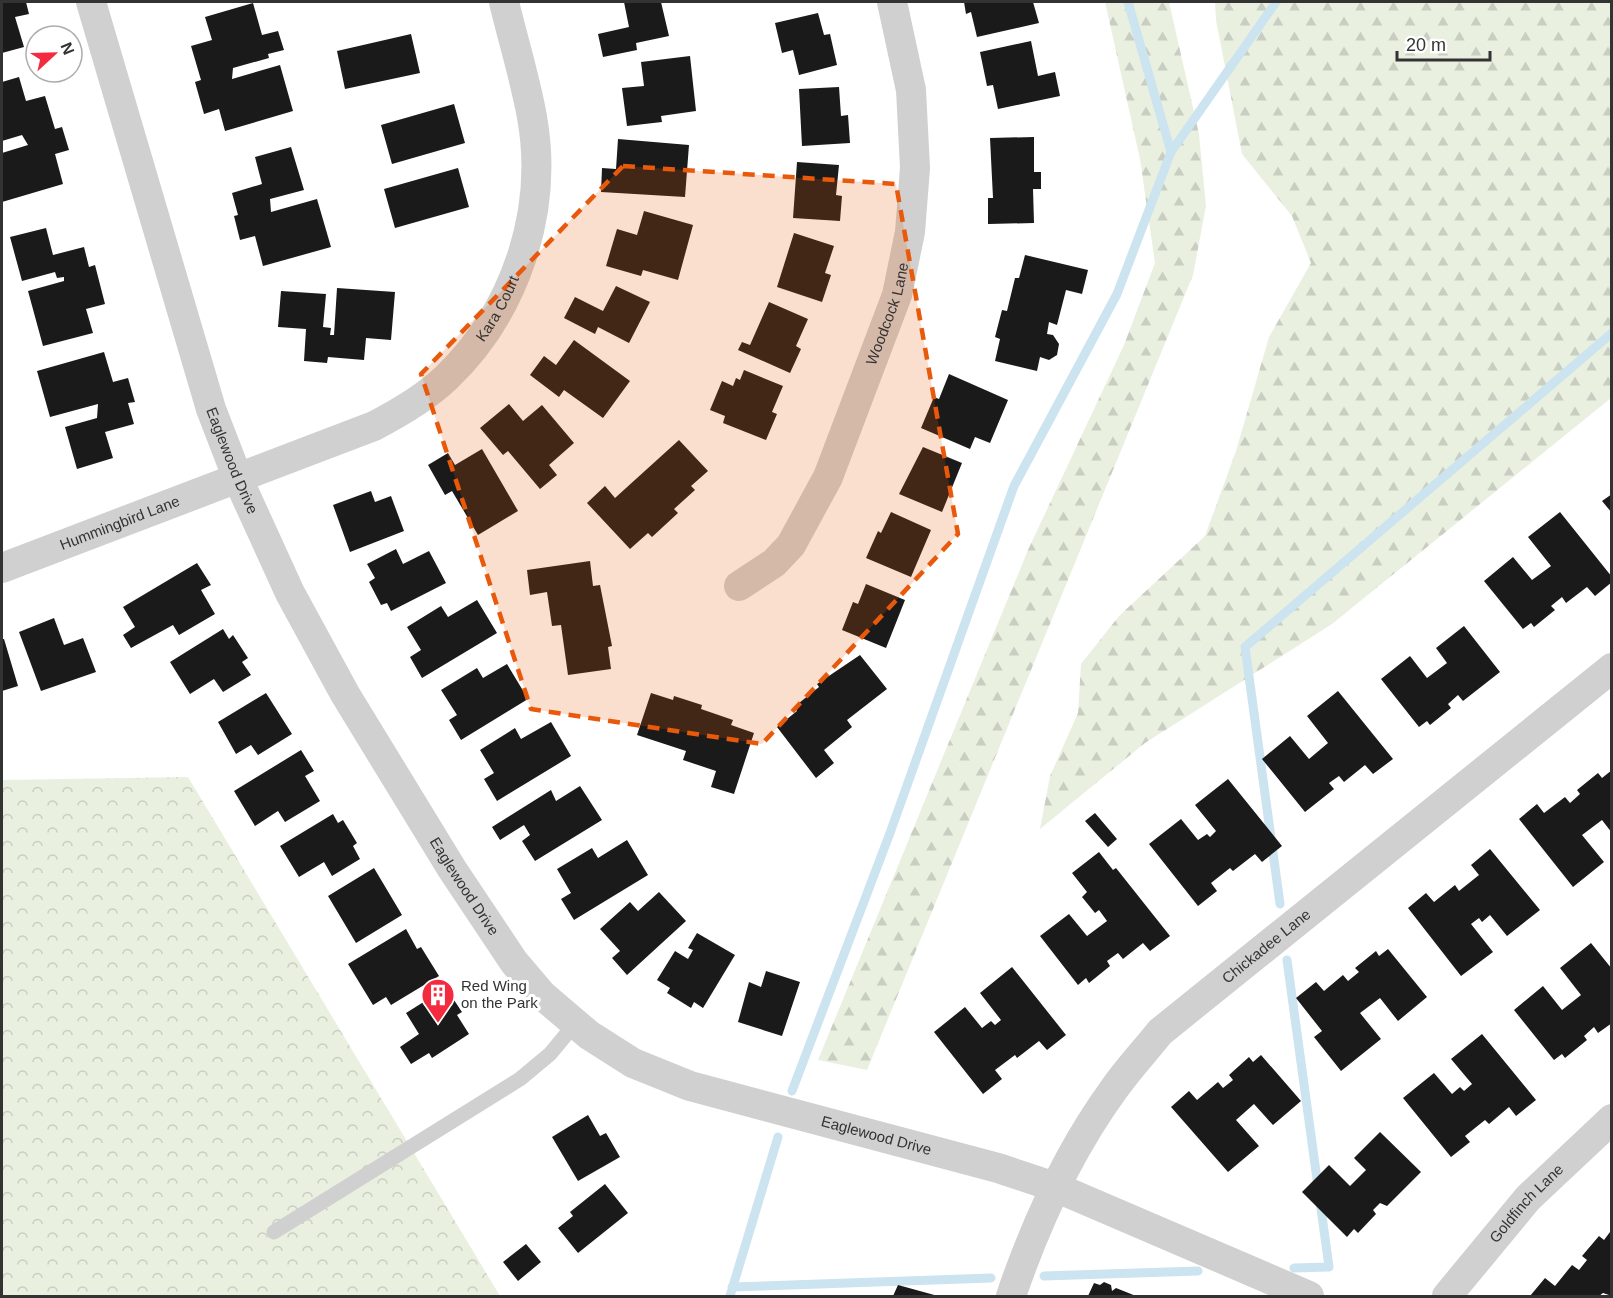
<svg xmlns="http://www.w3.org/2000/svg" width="1613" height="1298" font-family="Arial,sans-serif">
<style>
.forest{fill:url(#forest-firs)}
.park{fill:url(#park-crowns)}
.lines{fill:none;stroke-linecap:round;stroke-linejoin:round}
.stream{stroke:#cce3f0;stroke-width:9}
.building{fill:#1a1a1a}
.lane{stroke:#d0d0d0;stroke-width:15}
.street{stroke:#d0d0d0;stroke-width:30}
.marked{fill:#e8590c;fill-opacity:0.2;stroke:#e8590c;stroke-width:4.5;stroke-dasharray:12 8;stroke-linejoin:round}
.labels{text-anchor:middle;stroke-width:6;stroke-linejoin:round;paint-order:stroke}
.street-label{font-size:15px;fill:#333;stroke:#fff}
.poi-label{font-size:15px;fill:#333;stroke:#fff;text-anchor:start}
</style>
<defs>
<pattern id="forest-firs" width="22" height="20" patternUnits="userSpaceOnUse" patternTransform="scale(1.5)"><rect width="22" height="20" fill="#e9f0e0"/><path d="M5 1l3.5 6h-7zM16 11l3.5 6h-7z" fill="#c8cec1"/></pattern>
<pattern id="park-crowns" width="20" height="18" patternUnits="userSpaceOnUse" patternTransform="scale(1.5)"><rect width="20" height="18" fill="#e9f0e0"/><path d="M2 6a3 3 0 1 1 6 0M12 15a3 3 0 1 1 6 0" fill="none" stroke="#c8cec1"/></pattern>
</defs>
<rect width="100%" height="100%" fill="#fff"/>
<path class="forest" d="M1105,2H1169L1199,134L1206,206L1193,275L867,1070L818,1060L1028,550L1124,345L1155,263L1140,159Z
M1215,2H1611V398L1332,624L1145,743L1040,829L1050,776L1078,713L1081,664L1119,616L1205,536L1236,451L1269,337L1311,263L1292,216L1242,154L1216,20Z"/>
<path class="park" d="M188,777L500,1296H2V780Z"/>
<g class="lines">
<path class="stream" d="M1128,2L1171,152
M1280,904L1245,647L1612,333
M1287,960L1329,1267L1294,1268
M792,1091L890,833L1014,486L1117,294L1171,152L1276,2
M1044,1276L1198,1271
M732,1287L991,1278
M730,1296L778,1137"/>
</g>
<path class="building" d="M2,2H26L29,14L15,17L24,47L2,53Z
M624,2H661L669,36L636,43L637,50L603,57L598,34L629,27Z
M964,2H1033L1039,23L977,37L971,12L966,14Z
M253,3L262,35L278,31L284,50L268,54L269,58L233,68L232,79L280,65L293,111L225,131L219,109L204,114L195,82L201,80L191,46L212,40L205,17Z
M818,13L824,35L830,34L837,65L799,75L793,50L782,53L775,23Z
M411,34L420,73L345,89L337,51Z
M1031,41L1038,76L1055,72L1060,96L998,109L993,85L987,86L980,52Z
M690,56L696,111L661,116L662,122L627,126L622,88L644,86L641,62Z
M19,77L26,101L45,96L55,129L62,127L69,150L55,154L63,184L2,202V153L28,145L22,135L2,141V82Z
M839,87L841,116L848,115L850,143L802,146L799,89Z
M454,104L465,143L392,164L381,125Z
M1034,137V172H1041V189H1033L1034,223L988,224V198H993L990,138Z
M618,139L689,145L685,197L601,192L602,168L616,169Z
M291,147L304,190L270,199L271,212L317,199L331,247L263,266L255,236L240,240L234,216L238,215L232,193L262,184L255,157Z
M797,162L839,165L836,195L842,196L840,221L793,218Z
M458,168L469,207L395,228L384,189Z
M644,211L693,225L678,280L643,270L641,276L606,266L617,229L637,235Z
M46,228L53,255L84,247L89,267L95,265L105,304L86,309L93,333L43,346L28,291L64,281V277L57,278L55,272L22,281L10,237Z
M794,233L834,246L825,273L831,275L822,302L777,287Z
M1025,255L1088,270L1082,294L1066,290L1057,325L1049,322L1047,334L1053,335L1059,344L1057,355L1049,360L1040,357L1037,371L995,361L1000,339L995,337L1002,310L1007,311L1015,278H1019Z
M616,286L650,302L629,343L598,327L595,334L564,318L575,297L603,311Z
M337,288L395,292L391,340L366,338L364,360L328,357L327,363L304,361L306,329L278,327L281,291L326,294L323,327L331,328L330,335H334Z
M769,302L808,319L796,346L801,349L790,373L738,350L742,342L750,345Z
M574,340L630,381L603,418L564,390L559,397L530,375L544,356L556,365Z
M104,352L113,382L128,378L135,402L128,403L134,424L105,432L113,458L77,469L65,427L97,418L98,404L50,417L37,371Z
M744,370L783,386L772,412L777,414L766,440L723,423L725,416L710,410L722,381L733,386L736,378L740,380Z
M949,374L1008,400L990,443L975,437L970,449L921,428L934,397L939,399Z
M509,404L523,421L542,405L574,443L549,465L557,475L540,489L508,451L503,455L480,428Z
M679,440L708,471L691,486L695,490L674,509L678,513L652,537L648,533L630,549L587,503L605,486L615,498Z
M923,447L962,463L942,512L899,494Z
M482,449L518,511L478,535L452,491L445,495L428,465L448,453L455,465Z
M371,491L375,502L391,496L404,531L350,552L333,505Z
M1612,494V513L1602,501Z
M891,512L931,530L911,577L866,558L878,531L881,533Z
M1560,512L1612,577V582L1595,596L1587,587L1566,603L1562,597L1551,606L1555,610L1534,627L1531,623L1523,629L1484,581L1513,557L1532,580L1551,566L1528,537Z
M396,549L403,564L429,551L446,583L391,611L387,603L381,605L369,582L375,578L367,564Z
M590,561L593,586L600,585L612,646L608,647L611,669L568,675L561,625L552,626L547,592L530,595L527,570Z
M197,563L211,585L201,590L215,614L179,635L173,625L131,648L123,635L135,627L123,607Z
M866,584L905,600L886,648L842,630L853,602L858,604Z
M477,600L497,633L422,678L410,657L421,650L407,627L441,606L448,617Z
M54,618L64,645L83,638L96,672L41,691L19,632Z
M1464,626L1500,672L1463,701L1458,695L1448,704L1451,708L1430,725L1427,721L1419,727L1381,679L1410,656L1427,678L1447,663L1436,648Z
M223,629L229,639L233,635L248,658L242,662L251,675L223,692L214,679L190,694L170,662Z
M2,639H4L18,686L2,691Z
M860,655L887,689L847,720L852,727L824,750L834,763L816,778L777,727L797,711L794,707L819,687L817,684Z
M507,664L528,699L461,740L449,720L457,715L441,690L477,668L483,678Z
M1338,691L1393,759L1373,774L1365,765L1344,782L1339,776L1329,783L1334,789L1305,812L1262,759L1290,736L1309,759L1328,743L1307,716Z
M266,693L292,734L258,755L251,745L236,754L218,722Z
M651,693L673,700L674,696L702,705L701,709L733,720L731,725L754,733L734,794L711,787L716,771L683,760L686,751L637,735Z
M551,722L571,756L497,801L484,779L494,773L480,750L515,728L521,739Z
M301,750L314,771L305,776L320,801L285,822L278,811L255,826L234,791Z
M1612,770V833L1602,820L1582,835L1604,862L1573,887L1519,819L1537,804L1544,813L1565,797L1570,803L1580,794L1577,790L1598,773L1602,778Z
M1228,779L1282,846L1262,862L1255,854L1233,871L1230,868L1211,883L1217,891L1198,906L1149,844L1181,819L1198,840L1207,834L1210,837L1216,831L1195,805Z
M580,786L602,820L535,861L522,841L530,835L524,825L500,840L492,827L551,790L556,801Z
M1095,813L1117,839L1108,847L1085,821Z
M333,814L338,823L343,820L357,843L353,846L360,859L332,876L324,862L299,877L280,846Z
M627,840L648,875L574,920L561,899L571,893L557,869L592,848L598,858Z
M1490,849L1540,910L1507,936L1490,915L1482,922L1479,918L1471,924L1493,952L1461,976L1408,908L1426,893L1434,902L1455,885L1459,891L1479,875L1471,865Z
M1099,852L1113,870L1116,868L1170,936L1150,951L1143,943L1123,959L1118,953L1107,961L1110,966L1089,983L1086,978L1078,985L1040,936L1069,914L1087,936L1107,921L1099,910L1095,913L1082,897L1087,892L1072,873Z
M374,868L402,915L356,943L328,896Z
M659,892L686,921L627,975L612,958L620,951L600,929L630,902L638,911Z
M406,929L417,949L421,947L439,976L391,1005L386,997L373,1005L348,964Z
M697,933L735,955L703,1008L694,1002L691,1008L667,993L670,988L657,980L675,951L688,959L693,950L688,948Z
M1591,943L1612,969V1023L1598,1033L1594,1027L1584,1036L1587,1040L1565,1058L1562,1054L1554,1060L1514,1010L1543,986L1562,1010L1581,995L1560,968Z
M1388,949L1427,997L1398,1021L1380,998L1360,1013L1381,1039L1341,1071L1314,1037L1322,1031L1296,998L1316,982L1324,991L1343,975L1348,981L1359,972L1355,968L1376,951L1379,956Z
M1012,967L1066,1035L1047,1050L1039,1041L1017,1058L1015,1055L995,1070L1002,1079L983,1094L934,1032L965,1007L982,1028L991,1021L995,1025L1001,1020L980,993Z
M766,971L800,982L782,1036L738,1022L749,982L761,987Z
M446,988L462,1012L457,1015L469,1034L432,1058L429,1053L411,1064L400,1047L419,1034L406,1013Z
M1482,1034L1536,1100L1516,1116L1509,1107L1489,1124L1485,1120L1465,1136L1470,1142L1451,1157L1403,1098L1434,1073L1452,1094L1460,1087L1464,1091L1472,1084L1451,1059Z
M1261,1055L1301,1101L1273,1125L1254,1104L1236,1120L1259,1146L1228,1172L1171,1107L1189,1091L1197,1100L1218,1082L1223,1088L1233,1080L1229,1075L1249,1057L1253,1062Z
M588,1115L600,1136L606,1133L620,1157L578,1181L552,1137Z
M1380,1132L1421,1172L1387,1206L1380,1203L1373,1210L1376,1214L1358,1233L1354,1229L1347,1237L1302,1192L1329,1165L1350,1186L1366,1170L1354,1158Z
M605,1184L628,1213L578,1253L558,1228L573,1216L570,1212Z
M1610,1232L1612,1296L1603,1293L1599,1296H1530L1545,1278L1555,1286L1572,1265L1579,1270L1587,1260L1582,1256L1599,1236L1604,1240Z
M526,1244L541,1262L518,1281L503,1262Z
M1104,1282L1111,1285L1112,1291L1116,1288L1136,1296H1088L1094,1283L1100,1285Z
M898,1285L938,1296H893Z"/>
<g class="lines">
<path class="lane" d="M274,1232L520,1079L550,1054L574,1025"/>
<g class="street">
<path id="s1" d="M91,2L211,409L238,479L290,593L345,694L452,869L514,962L542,995L589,1035L633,1063L690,1086L998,1168L1055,1187L1309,1296"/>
<path id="s2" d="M2,568L374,426C399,413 425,398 446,378C515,312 549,212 532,117C525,78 513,40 504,2"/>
<path id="s3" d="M739,586L774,563L791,545L828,477L897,295L910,232L915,168L911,90L892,2"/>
<path id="s4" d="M1011,1296C1036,1223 1068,1152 1114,1089C1128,1069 1145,1051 1160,1032L1612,668"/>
<path id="s5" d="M1447,1296L1528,1198L1612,1119"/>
</g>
</g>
<path class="marked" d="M623,166L896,184L958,534L762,744L531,709L421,374Z"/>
<defs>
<g id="building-pin" transform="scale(1.725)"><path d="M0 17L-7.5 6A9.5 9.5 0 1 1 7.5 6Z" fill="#f42a3f" stroke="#fff"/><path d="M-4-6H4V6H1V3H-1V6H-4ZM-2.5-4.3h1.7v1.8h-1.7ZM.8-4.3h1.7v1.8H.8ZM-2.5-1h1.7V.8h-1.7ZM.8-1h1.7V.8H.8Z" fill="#fff"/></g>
</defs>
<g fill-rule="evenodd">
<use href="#building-pin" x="438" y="995"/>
</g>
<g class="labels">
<g class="street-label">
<text dy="5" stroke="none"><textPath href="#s2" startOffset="572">Kara Court</textPath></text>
<text dy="5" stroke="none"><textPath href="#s3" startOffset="318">Woodcock Lane</textPath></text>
<text dy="5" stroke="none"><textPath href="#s1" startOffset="480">Eaglewood Drive</textPath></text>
<text dy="5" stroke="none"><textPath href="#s2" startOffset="126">Hummingbird Lane</textPath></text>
<text dy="5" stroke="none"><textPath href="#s1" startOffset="966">Eaglewood Drive</textPath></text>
<text dy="5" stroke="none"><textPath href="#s4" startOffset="442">Chickadee Lane</textPath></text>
<text dy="5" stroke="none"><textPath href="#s1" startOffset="1468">Eaglewood Drive</textPath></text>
<text dy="5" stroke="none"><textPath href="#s5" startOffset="122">Goldfinch Lane</textPath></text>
</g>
<g class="poi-label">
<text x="461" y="991">Red Wing<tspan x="461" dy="17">on the Park</tspan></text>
</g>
</g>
<rect width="1613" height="1298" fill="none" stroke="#333333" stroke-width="6"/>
<g transform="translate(54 54) rotate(68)"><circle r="28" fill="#ffffff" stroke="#adadad" stroke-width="1.5"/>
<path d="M0-4.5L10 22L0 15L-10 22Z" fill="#f42a3f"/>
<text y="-9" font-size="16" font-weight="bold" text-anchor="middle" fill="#333333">N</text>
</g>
<path d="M1397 51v9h93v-9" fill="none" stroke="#333333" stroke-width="3"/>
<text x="1406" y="51" font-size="18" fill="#333333" stroke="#ffffff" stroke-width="4.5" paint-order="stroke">20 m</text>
</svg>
